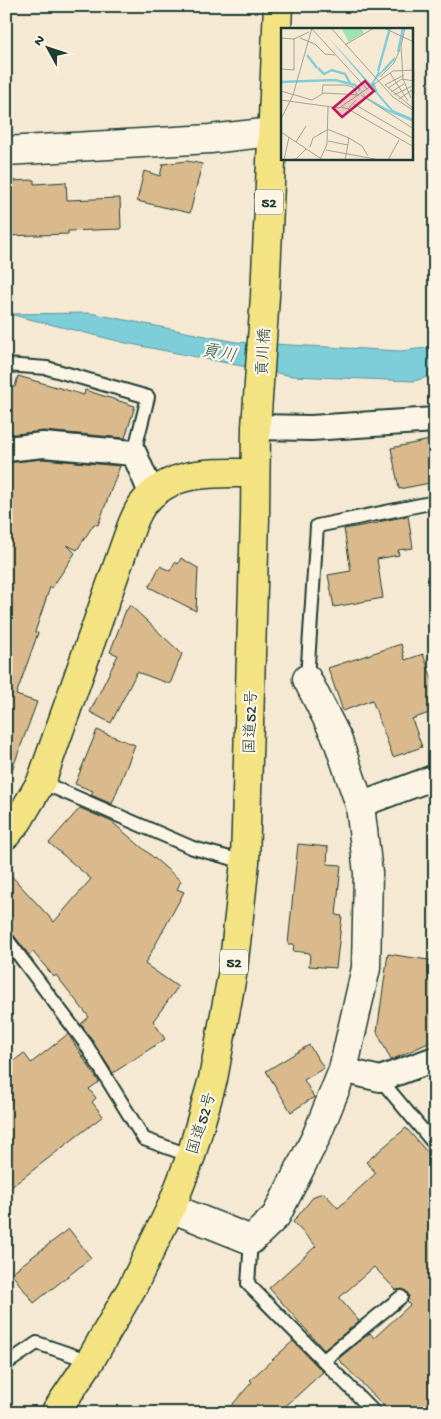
<svg xmlns="http://www.w3.org/2000/svg" width="441" height="1419" font-family="'Gochi Hand','Klee One',sans-serif">
<style>
.water{fill:#7eceda;stroke:#589498}
.building{fill:#daba8d;stroke:#1f3d34}
.lines{fill:none;stroke-linecap:round;stroke-linejoin:round}
.service-casing{stroke:#1f3d34;stroke-width:16}
.minor-casing{stroke:#1f3d34;stroke-width:28}
.tertiary-casing{stroke:#1f3d34;stroke-width:31}
.trunk-casing{stroke:#1f3d34;stroke-width:31}
.service{stroke:#fcf5e5;stroke-width:12}
.minor{stroke:#fcf5e5;stroke-width:24}
.tertiary{stroke:#fcf5e5;stroke-width:28}
.trunk{stroke:#f4e382;stroke-width:28}
.labels{text-anchor:middle;stroke-width:4.5;stroke-linejoin:round;paint-order:stroke}
.shield{fill:#fcf5e5;stroke:#617469;stroke-width:1}
.shield-label{font-size:15px;font-weight:bold;fill:#1f3d34}
.street-label{font-size:16px;fill:#1f3d34;stroke:#fcf5e5}
.water-label{font-size:18px;font-style:italic;fill:#325a55;stroke:#fcf5e5}
.inset-river{fill:none;stroke:#7eceda;stroke-width:2.5}
.inset-road{fill:none;stroke:#9fa493;stroke-width:1}
.view{fill:#c2185b;fill-opacity:0.15;stroke:#c2185b;stroke-width:2.5}
.inset-edge{fill:none;stroke:#1f3d34;stroke-width:2.5}
</style>
<rect width="100%" height="100%" fill="#f5e9d3"/>
<filter id="ink" filterUnits="userSpaceOnUse"><feTurbulence type="fractalNoise" baseFrequency=".02" numOctaves="2"/><feDisplacementMap in="SourceGraphic" scale="10" xChannelSelector="R" yChannelSelector="G"/><feConvolveMatrix kernelMatrix="1 2 1 2 8 2 1 2 1" color-interpolation-filters="sRGB"/></filter>
<g filter="url(#ink)">
<path class="water" d="M90,313L236,342L400,351L435,347V375L414,381L292,376L126,343L9,314Z"/>
<path class="building" d="M187,161L202,164L190,213L137,201L144,171L160,176L163,164Z
M34,180V184L66,182L67,200L120,198L121,229L68,231V234L6,236V185H10V181Z
M18,376L84,395L85,390L135,406L125,438L44,431L6,435V385L15,387Z
M435,439V482L399,489L391,448Z
M43,459L120,466L98,525L94,524L77,550L67,545L75,553L52,588L50,587L35,632L38,633L16,695L37,702L9,778H6V463Z
M408,516L413,548L398,550L399,555L377,559L383,598L334,607L328,575L351,571L344,529L378,523V522Z
M181,558L198,568L196,611L149,587L160,566L170,571L175,562L178,564Z
M130,605L182,654L170,684L137,672L111,723L90,712L118,655L110,652L126,610H127Z
M401,644L405,660L423,654L435,687V711L412,719L422,747L393,757L372,700L343,711L328,668Z
M97,730L135,745L112,804L91,795L93,791L75,784Z
M80,808L112,822L181,881L177,889L184,892L145,964L178,987L153,1021L165,1039L113,1073L81,1024L89,1017L56,975L54,977L33,952L29,955L12,933L6,930V870L54,922L91,879L49,843Z
M298,844L328,847L327,864L341,865L336,915L342,916L336,968L309,966L310,953L293,951L294,944H288Z
M388,954L435,961V1040L391,1060L377,1032Z
M68,1034L99,1082L89,1089L96,1098L92,1102L103,1116L6,1191V1067L24,1053L31,1063Z
M309,1045L324,1068L304,1080L314,1097L291,1112L266,1071Z
M406,1128L435,1161V1413H391L338,1359L370,1333L374,1338L410,1305L407,1302L409,1296L407,1292L403,1289L396,1290L374,1267L339,1298L359,1321L324,1350L269,1288L316,1246L293,1222L314,1196L324,1193L338,1208L376,1173L366,1162Z
M69,1229L91,1258L34,1303L11,1273Z
M293,1341L323,1372L278,1413H225L252,1382L250,1380Z"/>
<g class="lines">
<g class="service-casing">
<path id="service" d="M6,365L47,368L148,397L134,453
M307,679L317,526L435,502
M41,782L193,848L245,862
M6,938L85,1043L144,1139L191,1156
M380,1079L435,1145
M251,1240L248,1284L375,1413
M324,1360L401,1297
M6,1364L37,1343L90,1361"/>
</g>
<g class="minor-casing">
<path id="minor" d="M256,427L311,428L435,420
M6,449L43,445L134,453L152,495
M360,805L435,777
M343,1070L380,1079L435,1059"/>
</g>
<g class="tertiary-casing">
<path id="tertiary" d="M6,151L210,139L272,132
M171,1208L251,1240L276,1216L316,1137L343,1070L366,968L368,873L360,805L337,738L307,679"/>
</g>
<g class="trunk-casing">
<path id="trunk" d="M6,835L18,821L41,782L132,525C135,518 138,510 143,504C171,469 214,473 255,473
M55,1413L90,1361L133,1286L171,1208L191,1156L213,1079L233,970L245,862L255,517L256,427L265,296L278,6"/>
</g>
<use href="#service" class="service"/>
<use href="#minor" class="minor"/>
<use href="#tertiary" class="tertiary"/>
<use href="#trunk" class="trunk"/>
</g>
</g>
<g class="labels">
<g class="shield">
<rect x="255" y="189.5" width="28" height="25" rx="4"/>
<rect x="220" y="949.5" width="28" height="25" rx="4"/>
</g>
<g class="shield-label">
<text x="269" y="207">52</text>
<text x="234" y="967">52</text>
</g>
<g class="street-label">
<text transform="translate(262 352) rotate(-87)" y="6">貢川橋</text>
<text transform="translate(249 722) rotate(-88)" y="6">国道52号</text>
<text transform="translate(200 1123) rotate(-73)" y="6">国道52号</text>
</g>
<g class="water-label">
<text transform="translate(219 352) rotate(11)" y="6">貢川</text>
</g>
</g>
<g transform="translate(281 28)">
<rect width="132" height="132" fill="#f5e9d3"/>
<path d="M60,0H80L83,5L68,14Z" fill="#9fe4b0"/>
<path d="M47,9L90,56L98,42V45L104,41L93,54L97,65L112,82L131,90L132,94L101,81L84,69L77,59L85,69L110,83Z" fill="#7eceda"/>
<path class="inset-river" d="M117,24L122,0M26,27L36,40M37,40L43,46L51,42L64,46L69,55M97,43L109,0M102,43L114,30M0,54L54,52L74,57L79,62"/>
<path class="inset-road" d="M50,0L112,69L133,83M103,0L133,14M124,0L120,18L122,51L130,70M31,1L86,61M0,10L13,11L28,4M19,10L34,16L44,26L54,27M64,17L93,0M0,41L13,42V11M133,43V66M109,45L127,73M123,47L104,57L133,81M99,49L113,35L119,21M107,60L121,51L133,53M0,63L31,72L43,65L78,67M110,64L123,56M41,65L42,57H64L72,59L76,66M80,67L133,101M113,67L131,58M118,71L131,62M0,72L58,80L112,43L133,42M73,76L133,111M60,79L67,81L75,72M67,81L133,119M0,91L12,67L31,0M46,101L68,110M0,104L42,132M47,113L67,117M15,114L25,98M29,119L32,110L46,102M45,122L99,132M3,132L8,109M6,132L15,131L25,121M39,132L46,116L47,78M64,132L68,110L81,118L87,128M107,132L118,112"/>
<path class="view" d="M84,53L93,63L61,89L52,80Z"/>
<rect width="132" height="132" class="inset-edge"/>
</g>
<rect width="441" height="1419" fill="none" stroke="#fcf5e5" stroke-width="25"/>
<rect x="12" y="12" width="416" height="1394" fill="none" stroke="#1f3d34" stroke-width="2" filter="url(#ink)"/>
<g transform="translate(48 48) rotate(310)" stroke="#fcf5e5" stroke-width="4" paint-order="stroke">
<path d="M0-4L9 19L0 12L-9 19Z" fill="#1f3d34"/>
<text y="-8" font-size="14" font-weight="bold" text-anchor="middle" fill="#1f3d34">N</text>
</g>
</svg>
